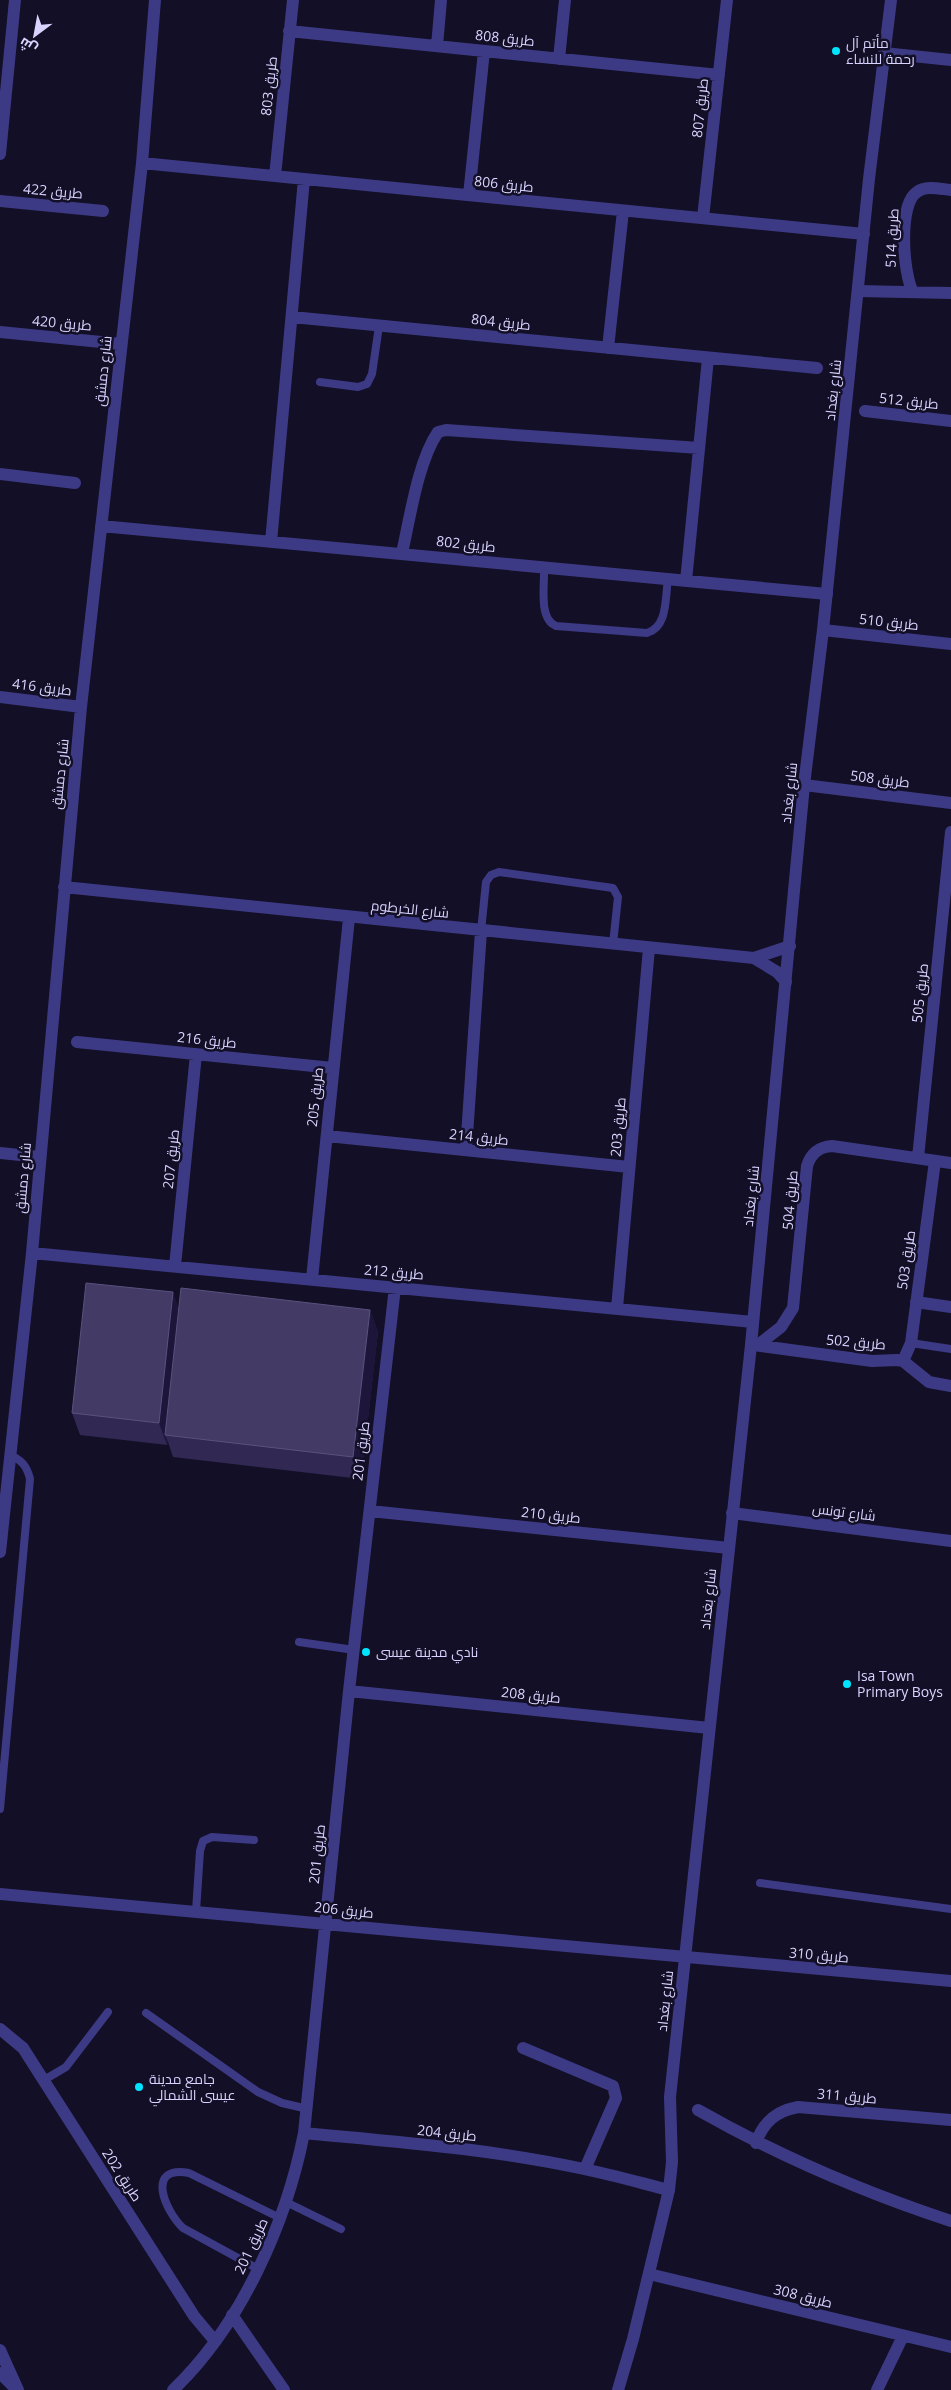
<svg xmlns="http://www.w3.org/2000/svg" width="951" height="2390" font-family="'Open Sans',Cairo,sans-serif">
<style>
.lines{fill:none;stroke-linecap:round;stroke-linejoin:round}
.service{stroke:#3d3a85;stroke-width:8}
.minor{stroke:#3d3a85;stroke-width:12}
.tertiary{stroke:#3d3a85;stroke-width:12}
.wall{fill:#312854}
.shaded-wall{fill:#1d163a}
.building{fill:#433a66;stroke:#5a527e}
.poi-dot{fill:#00e5ff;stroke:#130f26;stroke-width:2}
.labels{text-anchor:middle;stroke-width:5;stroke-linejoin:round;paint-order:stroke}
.street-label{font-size:14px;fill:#d9d4ff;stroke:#130f26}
.poi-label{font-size:14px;fill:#d9d4ff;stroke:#130f26;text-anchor:start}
</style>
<rect width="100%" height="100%" fill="#130f26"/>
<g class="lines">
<path class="service" d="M320,382L358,387L367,384L372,374L379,326
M544,567C545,584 538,619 556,626L647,633C668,627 665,598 668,579
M481,931L486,882L491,875L499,872L613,888L618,897L613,944
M911,1343L951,1349
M299,1642L354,1650
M0,1809L30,1479C27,1466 21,1459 9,1455
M760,1883L951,1909
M196,1911L200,1851L203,1841L212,1837L254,1840
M146,2013L258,2092L282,2103L308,2109
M44,2080L66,2067L108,2012
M286,2202L341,2229
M258,2269L183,2228C165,2211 145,2165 189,2173L280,2218"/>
<path class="minor" d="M289,31L719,75
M437,46L441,0
M884,53L951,60
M559,59L565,0
M0,154L15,0
M142,163L864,234
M275,176L293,0
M469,195L484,51
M0,201L103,211
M703,218L727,0
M858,291L951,293
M913,292C903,274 898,204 917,192C926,185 940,189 951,190
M292,317L817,368
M0,332L121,344
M608,348L623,211
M865,411L951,421
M0,474L75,483
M101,526L827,594
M271,542L304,179
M402,553C410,518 418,461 438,432L446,430L699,448
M686,581L708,358
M823,630L951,644
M0,697L81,707
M804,785L951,803
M64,887L754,958L790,946
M754,958L777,972L786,982
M77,1042L333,1068
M327,1136L629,1167
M466,1150L481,931
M0,1153L40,1157
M918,1158L951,832
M32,1253L753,1322
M175,1266L196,1054
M312,1279L349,918
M916,1302L951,1307
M617,1308L649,948
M754,1345L872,1361L897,1360L903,1361L929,1382L951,1386
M758,1345L781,1327L793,1308L807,1166C811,1153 819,1147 832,1146L951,1163
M903,1361L911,1343L935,1161
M370,1511L729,1548
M732,1513L951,1541
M0,1552L32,1253L81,707L142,163L155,0
M349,1691L709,1728
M0,1894C317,1922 634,1954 951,1981
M0,2029L23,2048L194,2316L214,2340
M523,2048L613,2086L616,2098L585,2169
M698,2110C779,2156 863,2192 951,2221
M304,2133C398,2142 492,2149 584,2169C613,2175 641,2183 669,2190
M756,2143C763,2122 776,2111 798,2107L951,2120
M649,2274L951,2347
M232,2315L284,2390
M173,2390C241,2325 286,2224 304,2133L349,1691L395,1287
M877,2390L903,2336"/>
<path class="tertiary" d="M0,2350L18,2390
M0,2373L16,2389
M618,2390L633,2339L669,2190L672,2162L670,2097L751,1345L804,785L823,630L869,179L891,0"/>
</g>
<path class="wall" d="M179,1309L370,1310L378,1332L361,1479L173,1457L168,1442L167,1445L80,1435L72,1413Z"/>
<path class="shaded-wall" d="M173,1292L181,1314L165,1435L168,1442L167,1445L159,1423Z
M370,1310L378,1332L361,1479L353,1457Z"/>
<path class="building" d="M86,1283L173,1292L159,1423L72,1413Z
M181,1288L370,1310L353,1457L165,1435Z"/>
<g class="poi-dot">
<circle cx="836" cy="51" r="5"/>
<circle cx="366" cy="1652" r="5"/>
<circle cx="847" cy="1684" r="5"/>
<circle cx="139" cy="2087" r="5"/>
</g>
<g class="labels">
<g class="street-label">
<text transform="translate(505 38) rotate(6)" y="5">طريق 808</text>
<text transform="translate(269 86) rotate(-84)" y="5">طريق 803</text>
<text transform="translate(700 108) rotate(-84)" y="5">طريق 807</text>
<text transform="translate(504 184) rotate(6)" y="5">طريق 806</text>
<text transform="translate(53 191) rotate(5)" y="5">طريق 422</text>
<text transform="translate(892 238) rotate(-87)" y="5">طريق 514</text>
<text transform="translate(501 322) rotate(6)" y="5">طريق 804</text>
<text transform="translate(62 323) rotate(5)" y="5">طريق 420</text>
<text transform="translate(103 371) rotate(-84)" y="5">شارع دمشق</text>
<text transform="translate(833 390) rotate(-84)" y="5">شارع بغداد</text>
<text transform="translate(909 401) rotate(6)" y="5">طريق 512</text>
<text transform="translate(466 544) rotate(6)" y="5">طريق 802</text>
<text transform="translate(889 622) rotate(6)" y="5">طريق 510</text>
<text transform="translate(42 687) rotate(7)" y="5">طريق 416</text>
<text transform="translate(60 774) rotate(-84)" y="5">شارع دمشق</text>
<text transform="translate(880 779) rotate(7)" y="5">طريق 508</text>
<text transform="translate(789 793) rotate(-84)" y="5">شارع بغداد</text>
<text transform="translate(410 909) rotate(6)" y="5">شارع الخرطوم</text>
<text transform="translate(920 993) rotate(-84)" y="5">طريق 505</text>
<text transform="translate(207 1040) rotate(6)" y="5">طريق 216</text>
<text transform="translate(315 1097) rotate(-84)" y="5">طريق 205</text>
<text transform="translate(618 1127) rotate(-85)" y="5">طريق 203</text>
<text transform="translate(479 1137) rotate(6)" y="5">طريق 214</text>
<text transform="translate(171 1159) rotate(-84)" y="5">طريق 207</text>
<text transform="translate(23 1178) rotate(-85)" y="5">شارع دمشق</text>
<text transform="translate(751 1196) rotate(-84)" y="5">شارع بغداد</text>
<text transform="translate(790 1200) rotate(-85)" y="5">طريق 504</text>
<text transform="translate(906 1260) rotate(-82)" y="5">طريق 503</text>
<text transform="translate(394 1272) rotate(5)" y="5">طريق 212</text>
<text transform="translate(856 1342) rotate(5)" y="5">طريق 502</text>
<text transform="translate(361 1451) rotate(-83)" y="5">طريق 201</text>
<text transform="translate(844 1512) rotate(7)" y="5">شارع تونس</text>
<text transform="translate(551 1515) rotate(6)" y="5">طريق 210</text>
<text transform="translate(708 1599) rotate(-84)" y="5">شارع بغداد</text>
<text transform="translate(531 1695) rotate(6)" y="5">طريق 208</text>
<text transform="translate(317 1854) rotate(-84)" y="5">طريق 201</text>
<text transform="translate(344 1910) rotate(6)" y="5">طريق 206</text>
<text transform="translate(819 1955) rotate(5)" y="5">طريق 310</text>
<text transform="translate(665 2001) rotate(-84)" y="5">شارع بغداد</text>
<text transform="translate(847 2096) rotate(5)" y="5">طريق 311</text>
<text transform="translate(447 2133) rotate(6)" y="5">طريق 204</text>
<text transform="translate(122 2175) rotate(57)" y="5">طريق 202</text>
<text transform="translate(251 2246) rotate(-65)" y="5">طريق 201</text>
<text transform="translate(803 2296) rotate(14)" y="5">طريق 308</text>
</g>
<g class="poi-label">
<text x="846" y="48">مأتم آل<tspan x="846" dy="16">رحمة للنساء</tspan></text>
<text x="376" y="1657">نادي مدينة عيسى</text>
<text x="857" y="1681">Isa Town<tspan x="857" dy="16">Primary Boys</tspan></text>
<text x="149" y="2084">جامع مدينة<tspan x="149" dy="16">عيسى الشمالي</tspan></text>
</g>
</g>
<g transform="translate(35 35) rotate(212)" stroke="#130f26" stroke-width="4" paint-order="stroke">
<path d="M0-4L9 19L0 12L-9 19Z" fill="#d9d4ff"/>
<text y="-8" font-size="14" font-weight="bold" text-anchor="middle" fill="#d9d4ff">ش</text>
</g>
</svg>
